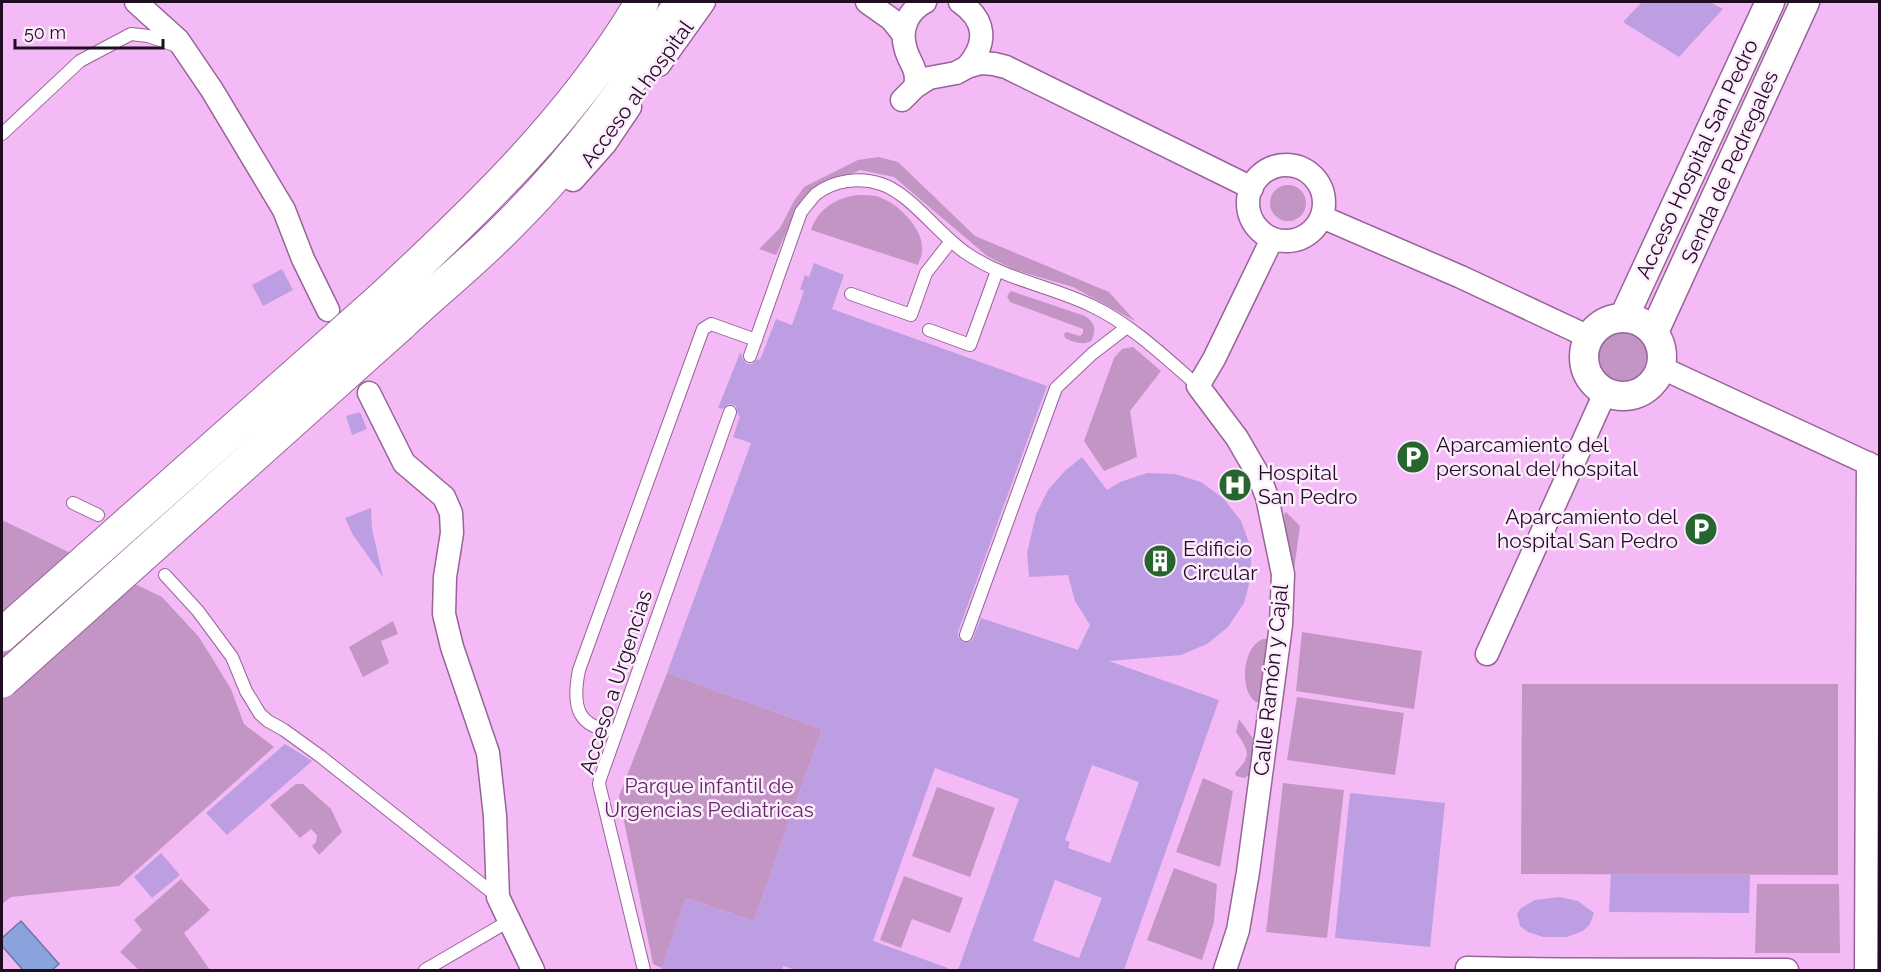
<svg xmlns="http://www.w3.org/2000/svg" width="1881" height="972" font-family="Raleway,sans-serif">
<style>
.green{fill:#c395c4}
.water{fill:#8aa3dd;stroke:#6a76a5;stroke-width:1.5}
.building{fill:#be9ee2;fill-rule:evenodd}
.lines{fill:none;stroke-linecap:round;stroke-linejoin:round}
.service-casing{stroke:#986399;stroke-width:14}
.minor-casing{stroke:#986399;stroke-width:25}
.tertiary-casing{stroke:#986399;stroke-width:31}
.secondary-casing{stroke:#986399;stroke-width:35}
.service{stroke:#fff;stroke-width:12}
.minor{stroke:#fff;stroke-width:22}
.tertiary{stroke:#fff;stroke-width:28}
.secondary{stroke:#fff;stroke-width:33}
.secondary-bridge-casing{stroke:#986399;stroke-width:35;stroke-linecap:butt}
.secondary-bridge{stroke:#fff;stroke-width:33}
.labels{text-anchor:middle;stroke-width:5;stroke-linejoin:round;paint-order:stroke}
.street-label{font-size:21px;fill:#210d22;stroke:#fdecfe}
.poi-label{font-size:21px;fill:#210d22;stroke:#fdecfe;text-anchor:start}
.park-label{font-size:21px;fill:#622865;stroke:#fdecfe}
</style>
<rect width="100%" height="100%" fill="#f4baf6"/>
<path class="green" d="M879,157L898,162L975,236L1109,292L1135,321L1073,287L1015,270L987,256L894,177L860,170L822,187L793,218L776,255L759,249L780,228L794,201L804,187L858,160Z
M1270 203a18 18 0 1 1 36 0a18 18 0 1 1-36 0Z
M857,195C863,195 870,195 876,196C896,201 925,229 922,251C922,256 919,261 918,265L811,230C818,209 836,198 857,195Z
M1011,291L1085,316C1095,323 1097,330 1091,341C1082,346 1074,342 1065,338L1064,334L1066,332L1080,336L1083,333V329L1010,302L1007,296Z
M1597 356a25 25 0 1 1 50 0a25 25 0 1 1-50 0Z
M1133,347L1161,371L1130,411L1137,457L1104,471L1084,441L1114,358L1122,349Z
M1286,512L1300,526L1294,570L1292,571L1284,515Z
M2,520L162,597L199,637L231,689L244,724L274,747L119,886L11,897L2,904Z
M393,621L398,634L381,641L389,663L363,677L349,647Z
M1302,632L1422,651L1414,709L1296,691Z
M1263,639H1271L1260,702H1256C1239,691 1242,647 1263,639Z
M667,673L822,729L754,921L686,898L662,968L653,964L619,796Z
M1522,684H1838V875L1521,874Z
M1297,697L1404,713L1395,775L1287,760Z
M1239,719L1257,744L1250,775L1244,778L1236,776L1235,773C1252,755 1249,751 1236,732Z
M1203,778L1233,791L1220,867L1176,852Z
M1283,783L1344,790L1327,938L1266,932Z
M296,784H303L331,809L342,832L319,855L312,846L316,842L317,835L311,829L300,838L270,805Z
M937,787L995,808L970,877L912,856Z
M1174,868L1217,884L1214,922L1202,960L1147,940Z
M904,876L963,898L950,933L912,919L901,948L880,940Z
M181,879L210,910L184,933L210,970H139L120,952L142,930L134,920Z
M1757,884H1839L1840,953H1755Z"/>
<path class="water" d="M21,921L59,964L52,970H23L2,946V938Z"/>
<path class="building" d="M1642,2H1710L1723,9L1679,57L1623,22Z
M814,263L844,275L832,309L1047,386L958,632V637L963,642L972,641L981,618L1078,650L1090,625L1075,601L1068,575L1029,577L1027,553L1036,514L1048,490L1065,471L1082,457L1107,490L1120,482L1147,473L1175,474L1201,482L1224,499L1241,521L1251,548V576L1244,603L1228,627L1207,644L1181,655L1109,661L1219,700L1124,970H958L1019,799L935,768L873,941L948,968V970H796L783,966L782,970H661L686,898L754,921L822,729L667,673L751,443L733,437L740,416L738,415L736,406L729,404L722,409L718,408L740,353L742,354V358L747,364H752L758,359L760,360L776,319L792,325L804,291L800,289L805,275L809,277ZM1092,765L1139,782L1110,863L1068,848L1070,842L1065,840ZM1055,880L1102,898L1079,958L1033,941Z
M282,269L293,290L263,306L252,285Z
M360,412L367,429L352,435L346,416Z
M371,508L372,529L383,577L353,535L345,518Z
M285,744L312,761L227,835L206,813Z
M1350,793L1445,803L1430,947L1335,938Z
M161,853L180,875L152,898L134,877Z
M1611,874L1750,875L1749,913L1609,912Z
M1559,897L1578,901L1594,913L1590,924L1583,931L1567,937H1543L1528,932L1520,926L1517,914L1521,908L1535,900Z"/>
<g class="lines">
<g class="service-casing">
<path id="service" d="M2,134L80,61L131,34L148,36L177,46
M851,294L911,315L926,273L951,241
M929,330L970,345L997,271
M750,356L801,212C806,206 811,199 816,194C834,180 860,177 881,184C910,193 939,235 966,253C1005,280 1051,286 1092,306C1132,325 1165,357 1198,386
M73,503L98,515
M165,575L198,611L232,657L246,691L260,714L268,721L284,730L320,756L498,897
M966,635L1056,388L1092,354L1127,327
M617,731C576,729 572,705 579,670L703,329L711,324L756,340
M425,970L509,921
M644,970L599,784L600,779L730,412"/>
</g>
<g class="minor-casing">
<path id="minor" d="M136,2L178,40L212,90L284,210L303,259L328,310
M867,2L891,19L903,34
M960,2C986,20 988,43 967,67
M659,65L704,2
M915,87C919,67 908,63 905,46C900,28 909,10 925,2
M902,100L915,87L929,78L956,73L967,67L981,63L994,64L1006,67L1252,188
M1248 203a38 38 0 1 1 76 0a38 38 0 1 1-76 0Z
M573,180L605,144L630,107
M1322,217L1461,277L1589,337
M1662,368L1880,469
M369,393L404,463L444,497L451,513L452,533L445,577L444,614L452,647L488,753L495,816L498,897L533,970
M1487,654L1605,393
M1225,970L1238,930L1248,872L1281,625L1283,574L1267,497L1259,476L1237,438L1198,386L1214,359L1272,239
M1467,970V968C1574,971 1680,969 1787,970
M1866,970L1868,463"/>
</g>
<g class="tertiary-casing">
<path id="tertiary" d="M1624,317L1770,2
M1584 357a39 39 0 1 1 78 0a39 39 0 1 1-78 0Z
M1654,332L1805,2"/>
</g>
<g class="secondary-casing">
<path id="secondary" d="M381,299C478,209 574,117 642,2
M400,325C436,291 474,261 508,226C576,159 632,83 681,2"/>
</g>
<use href="#service" class="service"/>
<use href="#minor" class="minor"/>
<use href="#tertiary" class="tertiary"/>
<use href="#secondary" class="secondary"/>
<g class="secondary-bridge-casing">
<path id="secondary-bridge" d="M2,635L381,299
M2,681L400,325"/>
</g>
<use href="#secondary-bridge" class="secondary-bridge"/>
</g>
<defs>
<g id="parking-disc" transform="scale(1.725)"><circle r="9.5" fill="#26652e" stroke="#fdecfe"/><path d="M-3.5-5.5H1a3.5 3.5 0 0 1 0 7H-1V5.5H-3.5ZM-1-3.4V-.6H.8a1.4 1.4 0 0 0 0-2.8Z" fill="#fff"/></g>
<g id="hospital-disc" transform="scale(1.725)"><circle r="9.5" fill="#26652e" stroke="#fdecfe"/><path d="M-5-5h3v3.5h4V-5h3V5h-3V1.5h-4V5h-3Z" fill="#fff"/></g>
<g id="building-disc" transform="scale(1.725)"><circle r="9.5" fill="#26652e" stroke="#fdecfe"/><path d="M-4-6H4V6H1V3H-1V6H-4ZM-2.5-4.3h1.7v1.8h-1.7ZM.8-4.3h1.7v1.8H.8ZM-2.5-1h1.7V.8h-1.7ZM.8-1h1.7V.8H.8Z" fill="#fff"/></g>
</defs>
<g fill-rule="evenodd">
<use href="#parking-disc" x="1413" y="457"/>
<use href="#hospital-disc" x="1235" y="485"/>
<use href="#parking-disc" x="1701" y="529"/>
<use href="#building-disc" x="1160" y="561"/>
</g>
<g class="labels">
<g class="street-label">
<text transform="translate(637 94) rotate(-54)" y="7">Acceso al hospital</text>
<text transform="translate(1697 159) rotate(-65)" y="7">Acceso Hospital San Pedro</text>
<text transform="translate(1730 167) rotate(-66)" y="7">Senda de Pedregales</text>
<text transform="translate(1271 680) rotate(-84)" y="7">Calle Ramón y Cajal</text>
<text transform="translate(616 682) rotate(-72)" y="7">Acceso a Urgencias</text>
</g>
<g class="poi-label">
<text x="1436" y="452">Aparcamiento del<tspan x="1436" dy="24">personal del hospital</tspan></text>
<text x="1258" y="480">Hospital<tspan x="1258" dy="24">San Pedro</tspan></text>
<text x="1678" y="524" text-anchor="end">Aparcamiento del<tspan x="1678" dy="24">hospital San Pedro</tspan></text>
<text x="1183" y="556">Edificio<tspan x="1183" dy="24">Circular</tspan></text>
</g>
<g class="park-label">
<text x="709" y="793">Parque infantil de<tspan x="709" dy="24">Urgencias Pediatricas</tspan></text>
</g>
</g>
<rect width="1881" height="972" fill="none" stroke="#210d22" stroke-width="6"/>
<path d="M15 39v9h148v-9" fill="none" stroke="#210d22" stroke-width="3"/>
<text x="24" y="39" font-size="18" fill="#210d22" stroke="#fdecfe" stroke-width="4.5" paint-order="stroke">50 m</text>
</svg>
